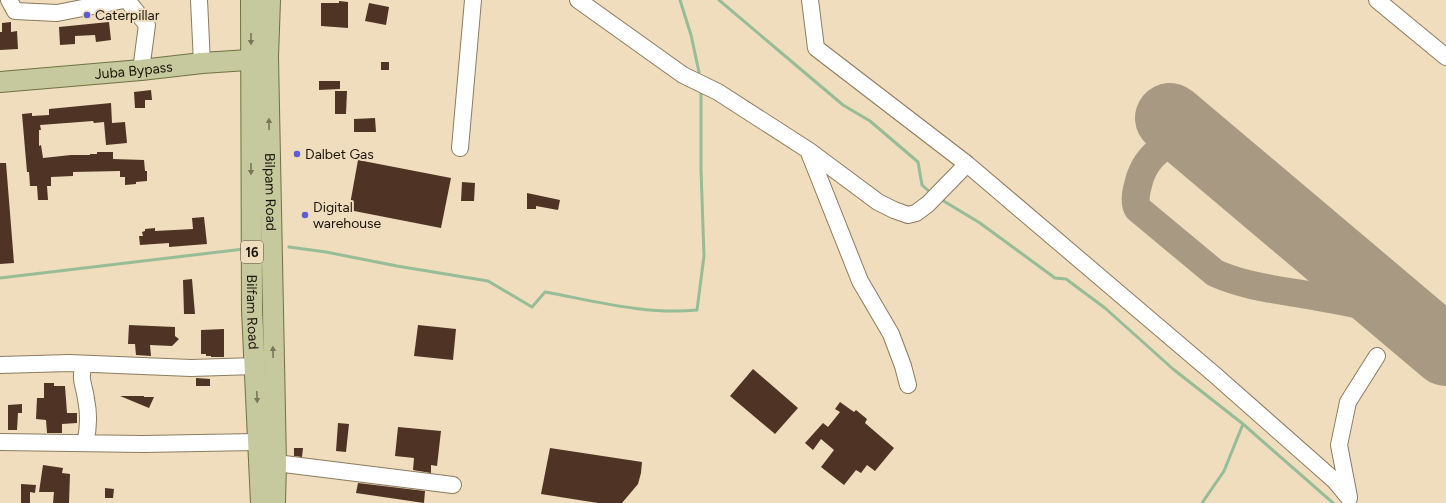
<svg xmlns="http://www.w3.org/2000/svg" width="1446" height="503" font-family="Figtree,sans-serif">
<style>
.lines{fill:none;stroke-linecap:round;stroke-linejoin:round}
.stream{stroke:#96bc98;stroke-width:3}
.taxiway{stroke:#a89a82;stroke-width:28}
.runway{stroke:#a89a82;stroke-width:70}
.building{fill:#4f3426}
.minor-casing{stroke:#8c7c5f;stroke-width:18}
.major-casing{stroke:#6f723f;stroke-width:22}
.minor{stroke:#fff;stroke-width:16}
.major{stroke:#c5c99d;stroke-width:20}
.oneway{fill:#78775a}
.poi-dot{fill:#5d5cd4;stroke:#efddbe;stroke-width:1.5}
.labels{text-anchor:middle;stroke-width:4;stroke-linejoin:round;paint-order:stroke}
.shield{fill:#efddbe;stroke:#59503f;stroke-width:1}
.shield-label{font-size:13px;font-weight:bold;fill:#191308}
.poi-label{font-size:14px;fill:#191308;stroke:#efddbe;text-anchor:start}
.street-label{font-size:14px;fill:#191308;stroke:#efddbe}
</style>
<rect width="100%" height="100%" fill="#efddbe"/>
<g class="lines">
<path class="stream" d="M680,0L691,35L699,72
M719,0L843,105L870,121L918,162L922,185L931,193
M942,200L980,223L1055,278L1066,279L1105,308L1173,369L1243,424L1333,503
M289,247L326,252L397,266L488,281L532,307L545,292C595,301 646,315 697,310L704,256L701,169V92
M0,278L244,249
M1202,503L1224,471L1243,424"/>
<path class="taxiway" d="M1265,199C1259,182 1254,165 1241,152C1235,146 1229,143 1220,140C1212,137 1199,134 1190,135C1186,135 1182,137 1179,139C1157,148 1143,162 1138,185C1136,192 1134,203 1138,209L1215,273C1246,287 1280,290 1313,296C1343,301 1373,308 1403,314"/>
<path class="runway" d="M1170,118L1446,351"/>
</g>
<path class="building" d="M339,1L348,2V28L321,26V3H339Z
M369,3L389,7L386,25L365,21Z
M11,22V32L17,31L18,49L0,50V32H2V23Z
M109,22L111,40L96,42L95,35L75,36V44L60,45L59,27Z
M381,62H389V70H381Z
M319,81H340V89L319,90Z
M151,90L152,100H145V108H135L134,92Z
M335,91H347L346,114H335Z
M111,103L112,123L125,122L127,143L106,145L104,122L94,123L93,121L40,125L41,130H39V146L41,145L43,158L71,155H90V154H97V152H113V159L144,160L145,171H147V181L136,182V184L125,185V177H120V171L73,172V176L51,177V186H47L48,200H38L37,186H30L29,172H27L22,114L32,113V116L49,115V109Z
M375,118L376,132H354V119Z
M358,160L451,178L441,228L349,210Z
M0,163H6L14,263L0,264Z
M462,182L475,183L474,201H461Z
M527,193L560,200L558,210L536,206V209H527Z
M204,217L207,244L169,247V243L140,245L139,236H143L142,232L145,231V229L155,228V231L193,229L192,218Z
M192,279L195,314H184L183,280Z
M129,325L175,327V336L179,339L172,346L150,345L151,356L136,355L135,344H128Z
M418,325L456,329L453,360L414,356Z
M224,329V357H211V356H206V354H201V330Z
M753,369L798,408L775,434L730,396Z
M196,378L210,379V386H196Z
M44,383H54V386H65L67,413H77V423L62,424V433H47L46,420L36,419L37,398H44Z
M120,396H144V397H154L149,408Z
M840,402L854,412L856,410L867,419L865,423L894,448L875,471L867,465L861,473L856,470L844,485L821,467L834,450L821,439L813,450L805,443L823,423L828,427L840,412L835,409Z
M22,404V413H18L17,430H8V405Z
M338,423L349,424L346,452L336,451Z
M398,427L441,431L437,466L431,465V473L413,470L414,458L395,456Z
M294,448H303L302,457L294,456Z
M550,448L642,462L641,473L638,484L622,503H598L541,494Z
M43,465L63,468L62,473L70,474L69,503H53L54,492H39Z
M358,483L425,491L424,503L356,493Z
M21,484L36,485L35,493L30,492V503H21Z
M105,488L114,489L113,498H105Z"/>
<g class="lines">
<g class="minor-casing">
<path id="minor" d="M9,0L15,11L57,13L124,0
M127,0L147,25L141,70
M199,0L202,63
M578,0L683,75L718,92L808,150L878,202L894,210L908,215L916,213L928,204L967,164
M810,0L816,48L967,164L1215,375L1335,481L1349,498
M1377,0L1446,57
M460,148L473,0
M808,150L860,281L891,334L903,366L908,385
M84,364C79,381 84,383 86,399C89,414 89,428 85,443
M0,365L69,363L191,368L256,366
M0,442L143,444L258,442
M276,463L453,485
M1349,497L1339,445L1348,402L1377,356"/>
</g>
<g class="major-casing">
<g id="major">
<path id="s1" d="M251,0L252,310L261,503"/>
<path id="s2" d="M270,0L268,57L276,463L275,503"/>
<path id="s3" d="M0,82L141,70L202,63L263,59"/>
</g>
</g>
<use href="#minor" class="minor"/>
<use href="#major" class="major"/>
</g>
<defs><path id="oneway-solid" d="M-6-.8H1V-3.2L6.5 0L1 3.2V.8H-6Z"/></defs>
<g class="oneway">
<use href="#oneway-solid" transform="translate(251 39) rotate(90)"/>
<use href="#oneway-solid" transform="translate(269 124) rotate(-91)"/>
<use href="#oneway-solid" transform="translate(251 169) rotate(90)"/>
<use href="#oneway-solid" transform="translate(273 352) rotate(-91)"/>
<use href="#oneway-solid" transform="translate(257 397) rotate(88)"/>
</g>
<g class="poi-dot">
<circle cx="87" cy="15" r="4"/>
<circle cx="297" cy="154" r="4"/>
<circle cx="305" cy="215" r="4"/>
</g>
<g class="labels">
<rect class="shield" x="241" y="241" width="22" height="22" rx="3"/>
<g class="shield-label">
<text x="252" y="257">16</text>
</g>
<g class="poi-label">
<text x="95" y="20">Caterpillar</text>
<text x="305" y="159">Dalbet Gas</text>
<text x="313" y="212">Digital<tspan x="313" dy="16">warehouse</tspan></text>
</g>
<g class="street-label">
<text dy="5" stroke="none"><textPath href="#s3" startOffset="134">Juba Bypass</textPath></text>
<text dy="5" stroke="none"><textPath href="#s2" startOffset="192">Bilpam Road</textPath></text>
<text dy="5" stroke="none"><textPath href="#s1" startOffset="312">Bilfam Road</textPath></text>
</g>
</g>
</svg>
